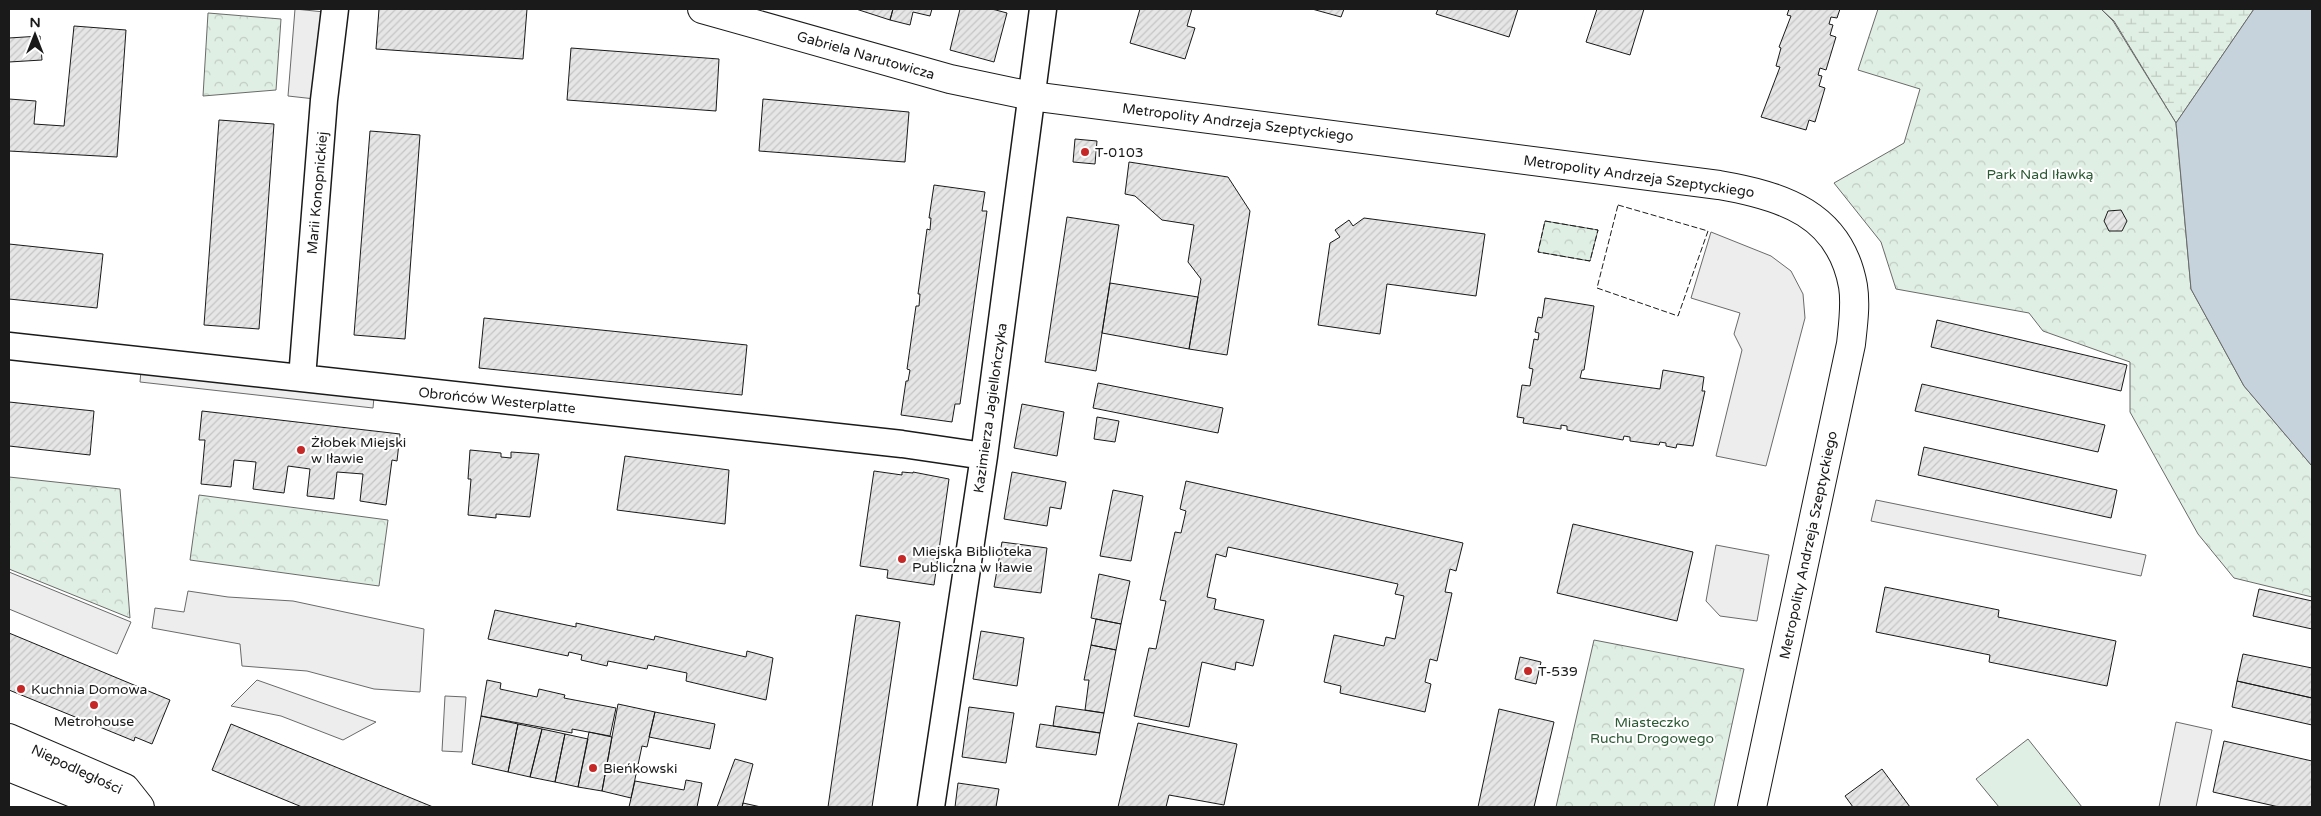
<svg xmlns="http://www.w3.org/2000/svg" width="2321" height="816" font-family="'Varela Round',sans-serif">
<style>
.wetland{fill:url(#wetland-marsh);stroke:#6a6a6a}
.park{fill:url(#park-crowns);stroke:#6a6a6a}
.pitch{fill:#e0efe3;stroke:#6a6a6a}
.parking{fill:#ededed;stroke:#6a6a6a}
.water{fill:#c6d2dc;stroke:#6a6a6a}
.building{fill:url(#building-hatch);stroke:#1a1a1a}
.lines{fill:none;stroke-linecap:round;stroke-linejoin:round}
.street-casing{stroke:#1a1a1a;stroke-width:29}
.secondary-casing{stroke:#1a1a1a;stroke-width:30}
.street{stroke:#fff;stroke-width:26}
.secondary{stroke:#fff;stroke-width:28}
.fence{stroke:#1a1a1a;stroke-width:1;stroke-dasharray:6 2.5;stroke-linecap:butt}
.poi-dot{fill:#c62828;stroke:#fff;stroke-width:2}
.labels{text-anchor:middle;stroke-width:4;stroke-linejoin:round;paint-order:stroke}
.street-label{font-size:14px;fill:#1a1a1a;stroke:#fff}
.poi-label{font-size:14px;fill:#1a1a1a;stroke:#fff;text-anchor:start}
.park-label{font-size:14px;fill:#2b5a34;stroke:#fff}
</style>
<defs>
<pattern id="wetland-marsh" width="20" height="14" patternUnits="userSpaceOnUse" patternTransform="scale(1.25)"><rect width="20" height="14" fill="#e0efe3"/><path d="M1 5h8M5 5V1M11 12h8M15 12V8" fill="none" stroke="#c0ccc2"/></pattern>
<pattern id="park-crowns" width="20" height="18" patternUnits="userSpaceOnUse" patternTransform="scale(1.25)"><rect width="20" height="18" fill="#e0efe3"/><path d="M2 6a3 3 0 1 1 6 0M12 15a3 3 0 1 1 6 0" fill="none" stroke="#c0ccc2"/></pattern>
<pattern id="building-hatch" width="6" height="6" patternUnits="userSpaceOnUse" patternTransform="scale(1.25)"><rect width="6" height="6" fill="#e6e6e6"/><path d="M-1 1l2-2M0 6l6-6M5 7l2-2" fill="none" stroke="#c5c5c5"/></pattern>
</defs>
<rect width="100%" height="100%" fill="#fff"/>
<path class="wetland" d="M2101,9H2254L2176,123L2114,21Z"/>
<path class="park" d="M1878,9H2101L2113,21L2176,123L2191,289L2244,386L2312,466V597L2234,578L2198,534L2130,412V362L2043,331L2029,313L1896,289L1881,242L1834,183L1904,143L1920,89L1858,70Z
M208,13L281,19L276,90L203,96Z
M1545,221L1598,230L1590,261L1538,252Z
M9,477L120,489L130,618L9,569Z
M199,495L388,520L379,586L190,560Z
M1594,640L1744,669L1714,807H1556Z"/>
<path class="pitch" d="M2028,739L2082,807H1999L1976,779Z"/>
<path class="parking" d="M295,9L334,13L324,100L288,96Z
M1711,232L1771,256L1791,271L1803,294L1805,318L1766,466L1716,456L1742,350L1734,334L1740,313L1691,298Z
M142,360L375,386L373,408L140,382Z
M1876,500L2146,555L2141,576L1871,521Z
M1716,545L1769,555L1757,621L1720,616L1706,601Z
M9,572L131,622L117,654L9,609Z
M188,591L228,597L293,601L424,629L420,692L374,689L307,671L242,666L240,644L152,628L155,608L184,612Z
M257,680L376,722L343,740L281,716L231,706Z
M445,696L466,697L462,752L442,751Z
M2176,722L2212,730L2196,807H2159Z"/>
<path class="water" d="M2254,9H2312V466L2244,386L2191,289L2176,123Z"/>
<path class="building" d="M379,9H527L523,59L376,49Z
M856,9H893L890,20Z
M893,9H932L930,16L913,12L910,25L890,20Z
M960,9H992L1007,13L994,62L950,50Z
M1140,9H1192L1187,26L1195,28L1185,59L1130,43Z
M1312,9H1344L1341,17Z
M1438,9H1518L1509,37L1436,14Z
M1597,9H1644L1630,55L1586,42Z
M1789,9H1840L1837,18L1831,17L1829,24L1833,25L1830,35L1836,37L1826,70L1820,68L1818,75L1822,76L1819,86L1825,88L1815,122L1809,120L1806,130L1761,117L1780,67L1776,66L1781,48L1779,47L1791,16L1787,15Z
M74,26L126,30L117,157L9,151V99L36,101L34,124L64,126Z
M40,36L42,60L9,62V38Z
M571,48L719,59L716,111L567,100Z
M763,99L909,112L905,162L759,151Z
M219,120L274,124L259,329L204,325Z
M370,131L420,135L405,339L354,335Z
M1075,139L1097,141L1095,164L1073,162Z
M1129,162L1228,177L1250,211L1227,355L1189,349L1201,279L1188,262L1194,225L1162,220L1135,196L1125,194Z
M934,185L985,192L982,211H987L960,404H955L952,422L901,415L906,381H908L910,370L907,369L916,306H919L920,294H918L927,229L930,230L931,218H929Z
M2121,210L2127,221L2122,231H2109L2104,221L2108,211Z
M1067,217L1119,225L1096,371L1045,362Z
M1364,218L1485,234L1476,296L1387,284L1380,334L1318,325L1330,243L1340,237L1335,230L1349,220L1353,226Z
M9,244L103,254L97,308L9,299Z
M1110,283L1198,297L1189,349L1102,333Z
M1545,298L1594,306L1584,370H1582L1580,378L1660,389L1663,370L1704,377L1702,391H1705L1693,446L1677,444L1676,448L1666,446V443L1660,442L1659,445L1630,441V437L1624,436L1623,440L1567,430V426L1561,425V429L1523,423L1524,418L1517,417L1522,385L1530,386L1533,369L1529,368L1534,339L1538,340L1539,333L1535,332L1538,317L1542,318Z
M484,318L747,345L742,395L479,368Z
M1937,320L2127,365L2121,391L1931,347Z
M1098,383L1223,408L1218,433L1093,408Z
M1922,384L2105,425L2098,452L1915,411Z
M9,402L94,411L90,455L9,446Z
M1022,404L1064,412L1057,456L1014,448Z
M202,411L400,434L397,461L392,460L386,505L360,501L363,474L337,472L334,499L307,496L310,469L288,466L284,493L253,489L256,462L234,460L231,487L201,484L205,440H199Z
M1097,417L1119,421L1115,442L1094,439Z
M1924,447L2117,490L2111,518L1918,475Z
M470,450L501,453V457L511,458V452L539,454L530,517L496,514V518L468,515L471,479H468Z
M625,456L729,470L725,524L617,510Z
M874,471L902,475V472L913,473V472L949,479L934,585L887,578L888,570L860,566Z
M1012,472L1066,482L1061,509L1050,507L1047,526L1004,519Z
M1186,481L1463,543L1456,571L1450,569L1445,592L1452,593L1437,661L1430,659L1425,682L1431,684L1425,712L1340,693L1341,686L1324,682L1334,635L1384,646L1386,637L1395,639L1404,596L1395,594L1398,584L1228,547L1226,557L1216,554L1207,597L1216,599L1214,609L1264,620L1253,666L1236,662L1235,670L1202,662L1189,727L1134,716L1149,648L1156,649L1166,601L1160,600L1175,532L1181,533L1186,511L1180,509Z
M1113,490L1143,496L1131,561L1100,556Z
M1573,524L1693,552L1677,621L1557,593Z
M1002,542L1047,548L1041,593L994,587Z
M1099,574L1130,581L1121,624L1091,618Z
M1885,587L1999,610L1998,617L2116,641L2107,686L1989,662L1990,655L1876,632Z
M2259,589L2312,601V629L2253,616Z
M495,610L576,627V623L654,640L655,636L746,657L747,651L773,658L766,700L686,681L687,673L648,665L647,669L608,661L607,666L581,660L582,655L569,652L568,656L488,639Z
M856,615L900,622L872,807H828Z
M1096,619L1121,624L1116,650L1091,645Z
M981,631L1024,638L1017,686L973,679Z
M9,633L170,700L152,744L135,737L134,741L9,690Z
M1091,645L1116,650L1104,713L1085,710L1089,680H1084Z
M2243,654L2312,668V698L2237,681Z
M1520,657L1541,662L1536,684L1515,679Z
M487,680L501,683L500,689L537,697L539,689L565,695L564,698L616,708L610,736L572,729V733L481,716Z
M2237,681L2312,698V725L2232,707Z
M618,704L655,712L647,747L642,746L631,798L602,791Z
M1056,706L1104,713L1100,733L1053,726Z
M969,707L1014,713L1006,763L962,757Z
M1499,709L1554,722L1534,807H1478Z
M655,712L715,724L710,749L649,737Z
M481,716L518,724L508,772L472,764Z
M1138,723L1237,744L1224,805L1169,795L1166,807H1118Z
M231,724L433,807H302L212,770Z
M518,724L542,729L530,777L508,772Z
M1040,724L1100,733L1096,755L1036,747Z
M542,729L565,734L555,782L530,777Z
M589,732L612,737L602,791L578,787Z
M565,734L588,739L578,787L555,782Z
M2224,741L2312,761V807H2279L2213,792Z
M735,759L753,764L742,807H717Z
M1882,769L1910,807H1853L1845,796Z
M686,780L702,783L697,807H629L635,781L684,790Z
M958,783L999,789L996,807H955Z
M743,803L761,807H742Z"/>
<g class="lines">
<g class="street-casing">
<path id="street" d="M9,346L902,444L984,456
M302,378L324,100L335,9
M931,807L984,456L1043,9"/>
</g>
<g class="secondary-casing">
<path id="secondary" d="M702,9L950,79L1031,96L1719,185C1783,196 1840,214 1853,286C1856,305 1853,325 1851,344L1752,807
M9,738L125,788L140,807
M9,767L108,807"/>
</g>
<use href="#street" class="street"/>
<use href="#secondary" class="secondary"/>
<path class="fence" d="M1618,205L1708,231L1678,316L1597,288Z
M1545,221L1598,230L1590,261L1538,252Z"/>
</g>
<g class="poi-dot">
<circle cx="1085" cy="152" r="5"/>
<circle cx="301" cy="450" r="5"/>
<circle cx="902" cy="559" r="5"/>
<circle cx="1528" cy="671" r="5"/>
<circle cx="21" cy="689" r="5"/>
<circle cx="94" cy="705" r="5"/>
<circle cx="593" cy="768" r="5"/>
</g>
<g class="labels">
<g class="street-label">
<text transform="translate(866 55) rotate(16)" y="5">Gabriela Narutowicza</text>
<text transform="translate(1238 122) rotate(7)" y="5">Metropolity Andrzeja Szeptyckiego</text>
<text transform="translate(1639 176) rotate(8)" y="5">Metropolity Andrzeja Szeptyckiego</text>
<text transform="translate(317 193) rotate(-85)" y="5">Marii Konopnickiej</text>
<text transform="translate(497 400) rotate(6)" y="5">Obrońców Westerplatte</text>
<text transform="translate(990 408) rotate(-82)" y="5">Kazimierza Jagiellończyka</text>
<text transform="translate(1808 545) rotate(-78)" y="5">Metropolity Andrzeja Szeptyckiego</text>
<text transform="translate(77 769) rotate(25)" y="5">Niepodległości</text>
</g>
<g class="poi-label">
<text x="1095" y="157">T-0103</text>
<text x="311" y="447">Żłobek Miejski<tspan x="311" dy="16">w Iławie</tspan></text>
<text x="912" y="556">Miejska Biblioteka<tspan x="912" dy="16">Publiczna w Iławie</tspan></text>
<text x="1538" y="676">T-539</text>
<text x="31" y="694">Kuchnia Domowa</text>
<text x="94" y="726" text-anchor="middle">Metrohouse</text>
<text x="603" y="773">Bieńkowski</text>
</g>
<g class="park-label">
<text x="2040" y="179">Park Nad Iławką</text>
<text x="1652" y="727">Miasteczko<tspan x="1652" dy="16">Ruchu Drogowego</tspan></text>
</g>
</g>
<rect width="2321" height="816" fill="none" stroke="#1a1a1a" stroke-width="20"/>
<g transform="translate(35 35)" stroke="#ffffff" stroke-width="4" paint-order="stroke">
<path d="M0-4L9 19L0 12L-9 19Z" fill="#1a1a1a"/>
<text y="-8" font-size="14" font-weight="bold" text-anchor="middle" fill="#1a1a1a">N</text>
</g>
</svg>
